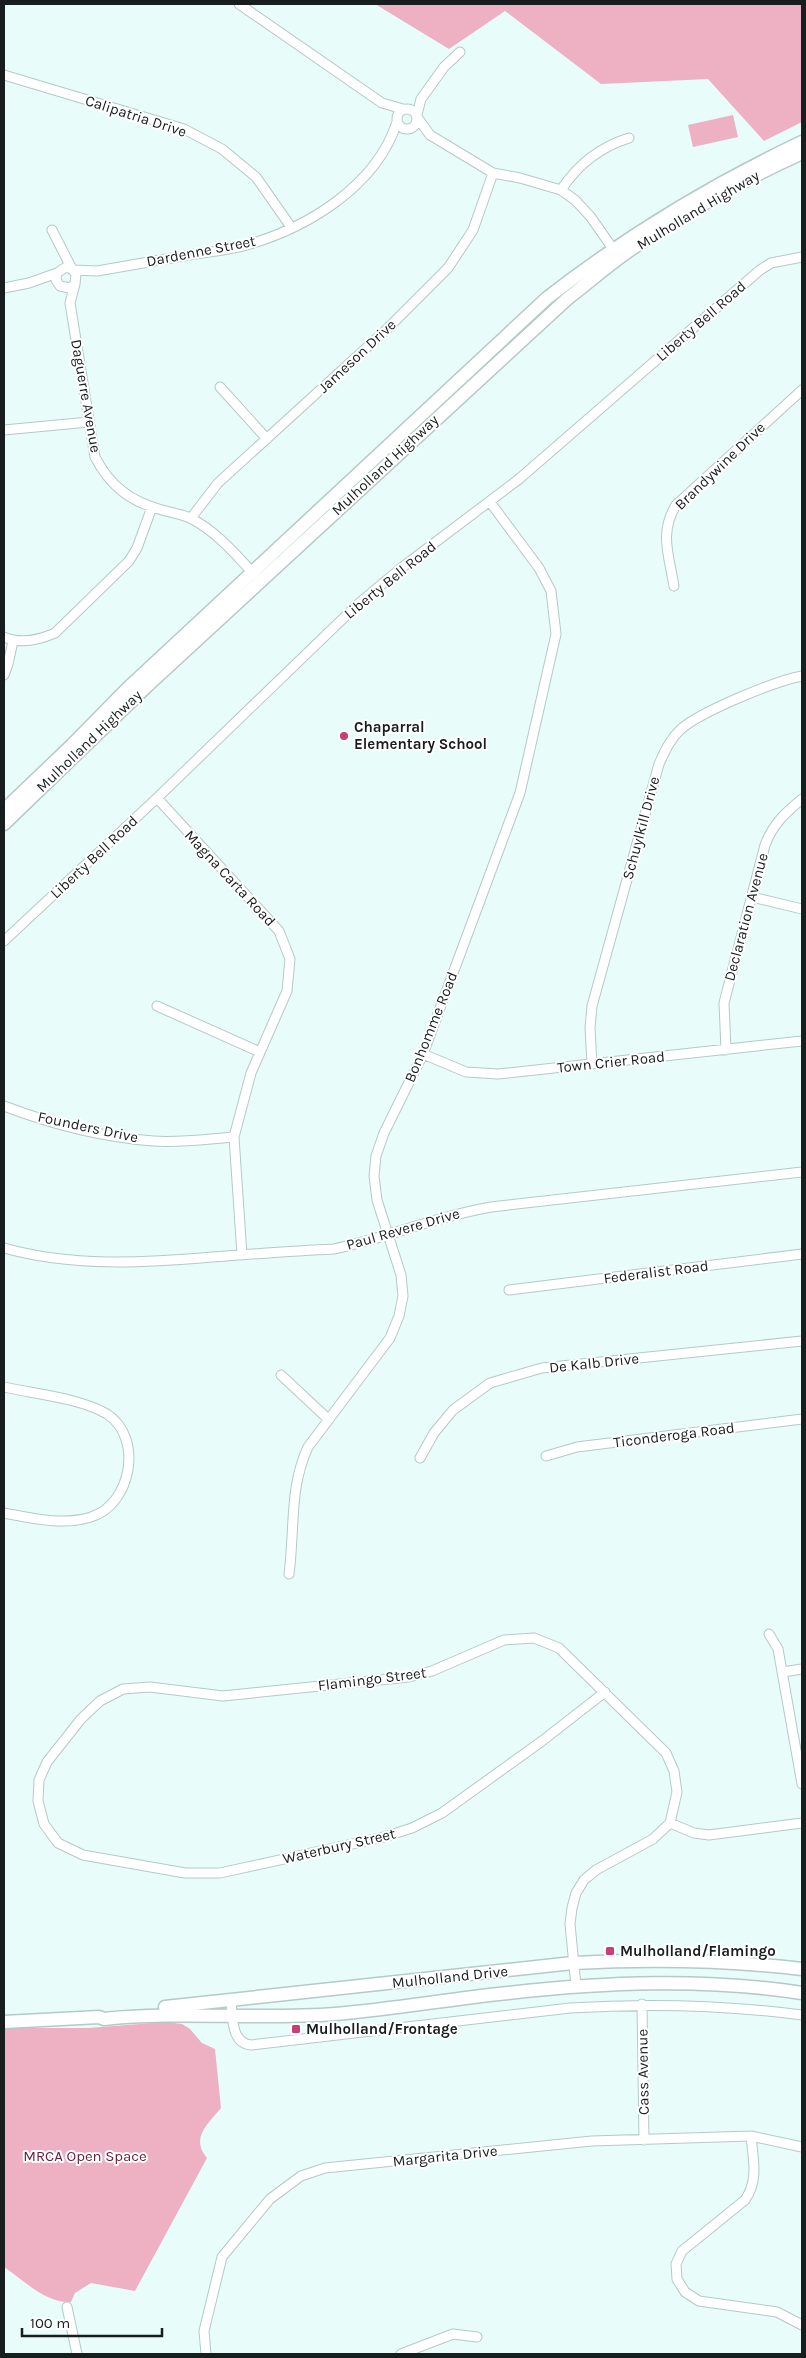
<svg xmlns="http://www.w3.org/2000/svg" width="806" height="2358" font-family="Karla,sans-serif">
<style>
.green{fill:#eeb0c3}
.lines{fill:none;stroke-linecap:round;stroke-linejoin:round}
.minor-casing{stroke:#b5c9c6;stroke-width:11}
.secondary-casing{stroke:#b5c9c6;stroke-width:15}
.minor{stroke:#fff;stroke-width:9}
.secondary{stroke:#fff;stroke-width:12}
.poi-dot{fill:#c83f78;stroke:#fff;stroke-width:2}
.labels{text-anchor:middle;stroke-width:4;stroke-linejoin:round;paint-order:stroke}
.street-label{font-size:15px;fill:#171e1d;stroke:#fff}
.poi-label{font-size:15px;font-weight:bold;fill:#171e1d;stroke:#fff;text-anchor:start}
.park-label{font-size:15px;fill:#641d3a;stroke:#fff}
</style>
<rect width="100%" height="100%" fill="#e8fdfa"/>
<path class="green" d="M375,4H802V122L764,141L708,79L601,84L505,11L449,49Z
M733,115L738,137L693,147L688,125Z
M166,2022L182,2024L190,2029L202,2043L215,2049L221,2108C208,2124 190,2138 207,2158L135,2291L91,2283L75,2293L71,2302C47,2304 23,2280 4,2267V2028H88Z"/>
<g class="lines">
<g class="minor-casing">
<path id="minor" d="M239,4L382,103L403,109
M4,75L184,129L222,149L256,177L291,227
M397 119a10 10 0 1 1 20 0a10 10 0 1 1-20 0Z
M417,115L421,99L444,67L460,52
M417,117L430,135L493,173L520,178L561,190L575,200L590,216L616,253
M561,190C578,164 600,147 629,138
M52,230L72,269
M73,270L97,271C130,265 162,260 195,254C211,252 228,250 243,246C306,229 376,187 397,122
M75,284L70,303L95,457C110,486 131,502 162,510C172,513 183,514 192,519C217,532 236,555 255,575
M4,288L29,283L57,273L66,267L72,269L76,274L75,284L70,288L60,286L56,280L57,273
M220,387L267,439
M4,430L89,422
M191,518L218,483L386,330L448,268L473,230L493,173
M674,586C669,555 659,533 676,505L802,390
M4,637C20,644 39,640 55,633L129,561L137,548L152,507
M4,675L8,664L13,641
M157,798L279,931L290,959L287,991L251,1073L234,1137L242,1255
M752,897L802,909
M4,941L157,798L357,605L400,569L519,479L760,270L771,263L802,257
M157,1006L260,1052
M726,1050L724,1003L765,845C773,824 785,813 802,799
M423,1054L466,1072L498,1074L802,1041
M592,1064L590,1028L592,1006L659,764C665,751 670,739 681,729C702,711 775,681 802,676
M4,1106C51,1124 103,1137 153,1141C180,1143 207,1139 234,1137
M4,1248C72,1267 142,1263 212,1257C253,1254 293,1251 334,1249C387,1238 437,1216 491,1207L802,1172
M509,1290L802,1254
M281,1375L328,1419
M4,1387C35,1394 80,1398 107,1414C144,1438 131,1505 91,1517C63,1526 31,1518 4,1513
M546,1456L577,1447L802,1419
M420,1458L434,1433L453,1410L490,1383L542,1368L802,1341
M289,1574C295,1529 289,1488 308,1447L390,1338L399,1316L403,1296L401,1275L377,1200L374,1176L376,1156L384,1133L423,1054L520,793L556,634L551,591L539,568L490,502
M769,1634L778,1649L802,1784
M783,1672L802,1669
M670,1823L694,1833L709,1835L802,1823
M576,1986L570,1924L572,1908L576,1893L584,1880L596,1870L653,1839L670,1823L677,1792L674,1771L666,1753L559,1648L534,1638L504,1640L432,1671L409,1677L223,1696L150,1687L123,1689L100,1701L81,1719L47,1762L39,1780L38,1801L44,1824L58,1843L83,1855L185,1873H220L384,1837L412,1828L442,1813L542,1741L605,1692
M231,2002C233,2018 231,2043 251,2045L570,2008C648,2003 724,2005 802,2015
M642,2004L644,2140
M751,2136C753,2159 759,2180 745,2200L682,2251L676,2264L677,2279L685,2292L699,2301L777,2312L802,2325
M67,2307L77,2354
M206,2354L204,2331L222,2257L270,2199L301,2176L325,2168L592,2141L751,2136L802,2147
M401,2354L453,2334L477,2337"/>
</g>
<g class="secondary-casing">
<path id="secondary" d="M4,810L72,745L127,689L547,298C628,235 709,186 802,142
M4,824L148,685L567,299C588,283 608,265 630,250C684,213 743,180 802,153
M165,2007L573,1963C650,1959 726,1960 802,1969
M4,2022L99,2017L104,2019C181,2011 258,2020 335,2014C393,2009 450,1999 508,1993C606,1982 705,1978 802,1993"/>
</g>
<use href="#minor" class="minor"/>
<use href="#secondary" class="secondary"/>
</g>
<g class="poi-dot">
<circle cx="344" cy="736" r="5"/>
<rect x="605" y="1946" width="10" height="10" rx="2.5"/>
<rect x="291" y="2024" width="10" height="10" rx="2.5"/>
</g>
<g class="labels">
<g class="street-label">
<text transform="translate(136 116) rotate(18)" y="5">Calipatria Drive</text>
<text transform="translate(698 210) rotate(-31)" y="5">Mulholland Highway</text>
<text transform="translate(201 251) rotate(-11)" y="5">Dardenne Street</text>
<text transform="translate(701 321) rotate(-41)" y="5">Liberty Bell Road</text>
<text transform="translate(357 356) rotate(-43)" y="5">Jameson Drive</text>
<text transform="translate(86 396) rotate(80)" y="5">Daguerre Avenue</text>
<text transform="translate(385 465) rotate(-43)" y="5">Mulholland Highway</text>
<text transform="translate(720 466) rotate(-44)" y="5">Brandywine Drive</text>
<text transform="translate(390 580) rotate(-39)" y="5">Liberty Bell Road</text>
<text transform="translate(89 741) rotate(-44)" y="5">Mulholland Highway</text>
<text transform="translate(641 828) rotate(-75)" y="5">Schuylkill Drive</text>
<text transform="translate(94 857) rotate(-43)" y="5">Liberty Bell Road</text>
<text transform="translate(230 878) rotate(47)" y="5">Magna Carta Road</text>
<text transform="translate(746 917) rotate(-75)" y="5">Declaration Avenue</text>
<text transform="translate(431 1027) rotate(-68)" y="5">Bonhomme Road</text>
<text transform="translate(611 1062) rotate(-6)" y="5">Town Crier Road</text>
<text transform="translate(88 1127) rotate(12)" y="5">Founders Drive</text>
<text transform="translate(403 1229) rotate(-16)" y="5">Paul Revere Drive</text>
<text transform="translate(656 1272) rotate(-7)" y="5">Federalist Road</text>
<text transform="translate(594 1363) rotate(-6)" y="5">De Kalb Drive</text>
<text transform="translate(674 1435) rotate(-7)" y="5">Ticonderoga Road</text>
<text transform="translate(372 1679) rotate(-7)" y="5">Flamingo Street</text>
<text transform="translate(339 1846) rotate(-13)" y="5">Waterbury Street</text>
<text transform="translate(450 1977) rotate(-6)" y="5">Mulholland Drive</text>
<text transform="translate(643 2072) rotate(-91)" y="5">Cass Avenue</text>
<text transform="translate(445 2156) rotate(-6)" y="5">Margarita Drive</text>
</g>
<g class="poi-label">
<text x="354" y="732">Chaparral<tspan x="354" dy="17">Elementary School</tspan></text>
<text x="620" y="1956">Mulholland/Flamingo</text>
<text x="306" y="2034">Mulholland/Frontage</text>
</g>
<g class="park-label">
<text x="85" y="2161">MRCA Open Space</text>
</g>
</g>
<rect width="806" height="2358" fill="none" stroke="#171e1d" stroke-width="10"/>
<path d="M22 2328v8h140v-8" fill="none" stroke="#171e1d" stroke-width="2.5"/>
<text x="30" y="2328" font-size="15" fill="#171e1d" stroke="#ffffff" stroke-width="4" paint-order="stroke">100 m</text>
</svg>
